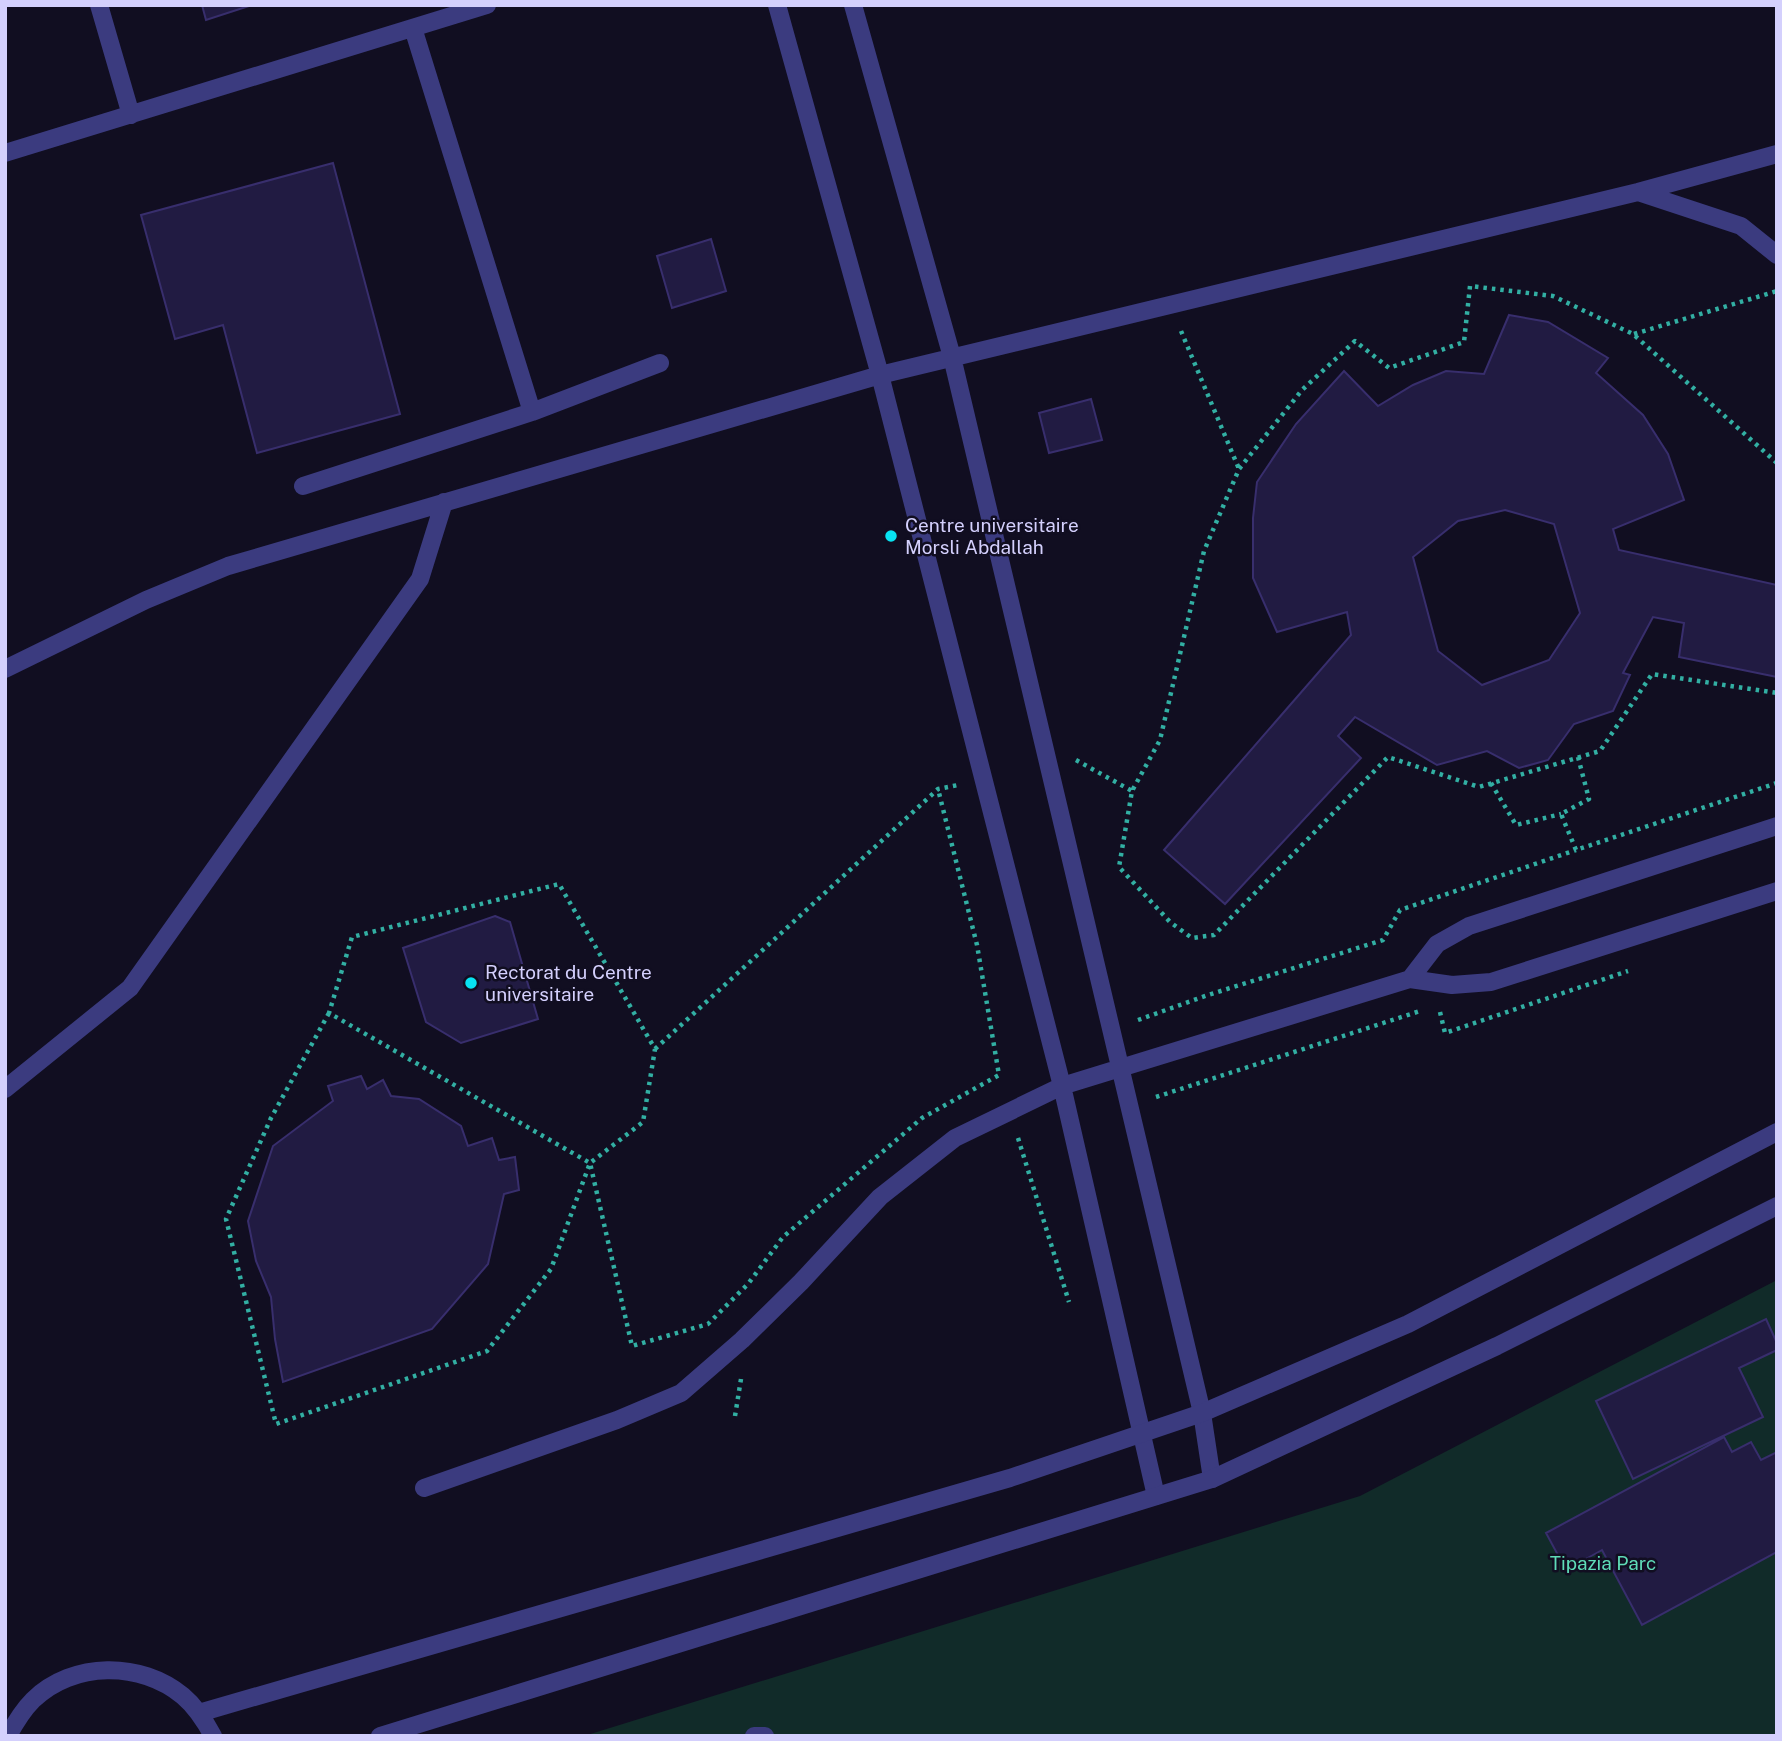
<svg xmlns="http://www.w3.org/2000/svg" width="1782" height="1741" font-family="'Public Sans',sans-serif">
<style>
.green{fill:#112b29}
.building{fill:#211b42;stroke:#382e6d;stroke-width:2;fill-rule:evenodd}
.lines{fill:none;stroke-linecap:round;stroke-linejoin:round}
.path{stroke:#32afa3;stroke-width:4.5;stroke-dasharray:3.5 5;stroke-linecap:butt}
.service{stroke:#3b3b7f;stroke-width:18}
.minor{stroke:#3b3b7f;stroke-width:18}
.tertiary{stroke:#3b3b7f;stroke-width:18}
.poi-dot{fill:#08e3f2;stroke:#110e21;stroke-width:2.5}
.labels{text-anchor:middle;stroke-width:5;stroke-linejoin:round;paint-order:stroke}
.poi-label{font-size:19px;fill:#d4d0fd;stroke:#110e21;text-anchor:start}
.park-label{font-size:19px;fill:#5fdbb7;stroke:#110e21}
</style>
<rect width="100%" height="100%" fill="#110e21"/>
<path class="green" d="M1777,1280V1736H584L1360,1496Z"/>
<path class="building" d="M202,5H252L206,20Z
M333,163L400,414L257,453L223,325L175,339L141,215Z
M711,239L726,291L672,308L657,256Z
M1509,315L1548,322L1608,358L1596,373L1643,415L1668,454L1684,500L1613,529L1619,550L1777,585V677L1679,657L1684,623L1653,617L1623,673L1630,675L1613,711L1574,724L1548,760L1519,768L1487,751L1437,765L1355,717L1338,736L1361,758L1225,904L1164,850L1351,635L1347,612L1277,632L1253,578V518L1257,482L1296,424L1344,371L1378,406L1413,385L1446,371L1484,374ZM1505,510L1554,524L1580,613L1549,660L1482,685L1438,651L1413,557L1458,521Z
M1091,399L1102,440L1049,453L1039,413Z
M495,916L510,922L538,1019L461,1043L426,1022L403,948Z
M361,1076L367,1089L383,1080L391,1096L419,1099L461,1126L468,1146L492,1138L499,1160L515,1157L519,1190L504,1194L488,1264L432,1329L283,1382L275,1339L271,1297L256,1261L248,1221L273,1146L333,1101L328,1086Z
M1766,1319L1777,1343V1350L1739,1368L1763,1417L1633,1479L1596,1401Z
M1724,1437L1732,1452L1751,1442L1761,1460L1777,1452V1552L1642,1625L1602,1550L1566,1570L1546,1533Z"/>
<g class="lines">
<path class="path" d="M1181,331L1239,469
M1634,334L1777,291
M1777,463L1633,334L1553,296L1470,286L1464,342L1389,368L1355,341L1302,390L1239,469L1204,551L1160,740L1132,791L1119,867L1170,922L1192,938L1214,935L1388,757L1479,787L1600,751L1652,674L1777,693
M1578,757L1589,799L1561,814L1576,850L1777,783
M1076,760L1132,791
M1491,783L1516,825L1561,814
M1440,1012L1445,1033L1628,971
M329,1013L271,1118L226,1219L276,1424L487,1351L551,1269L590,1163L329,1013L352,937L559,884L655,1049L643,1122L590,1163L632,1346L708,1324L748,1284L783,1237L922,1118L999,1075L977,945L938,789
M1138,1020L1208,995L1383,940L1400,910L1576,850
M655,1049L938,789L958,785
M1156,1097L1420,1011
M1018,1138L1069,1302
M735,1416L741,1379"/>
<path class="service" d="M777,5L880,375L1062,1086L1156,1496
M853,5L952,357L1202,1413L1212,1479
M1638,192L1741,226L1777,255
M5,669L146,600L228,566L880,375L1638,192L1777,154
M1410,979L1437,944L1469,926L1777,826
M5,1089L130,988L420,579L444,502
M424,1488L617,1420L681,1393L742,1340L801,1282L880,1197L955,1138L1062,1086L1410,979L1452,985L1491,982L1777,891
M754,1736H765"/>
<path class="minor" d="M99,5L131,115
M413,28L532,412
M5,153L487,5
M303,486L532,412L660,363"/>
<path class="tertiary" d="M199,1713L1010,1478L1202,1413L1408,1324L1777,1132
M8,1736C15,1723 22,1711 33,1700C73,1661 141,1661 183,1696C196,1707 205,1721 213,1736
M380,1736L1212,1479L1497,1346L1777,1206"/>
</g>
<g class="poi-dot">
<circle cx="891" cy="536" r="7"/>
<circle cx="471" cy="983" r="7"/>
</g>
<g class="labels">
<g class="poi-label">
<text x="905" y="532">Centre universitaire<tspan x="905" dy="22">Morsli Abdallah</tspan></text>
<text x="485" y="979">Rectorat du Centre<tspan x="485" dy="22">universitaire</tspan></text>
</g>
<g class="park-label">
<text x="1603" y="1570">Tipazia Parc</text>
</g>
</g>
<rect width="1782" height="1741" fill="none" stroke="#d4d0fd" stroke-width="14"/>
</svg>
